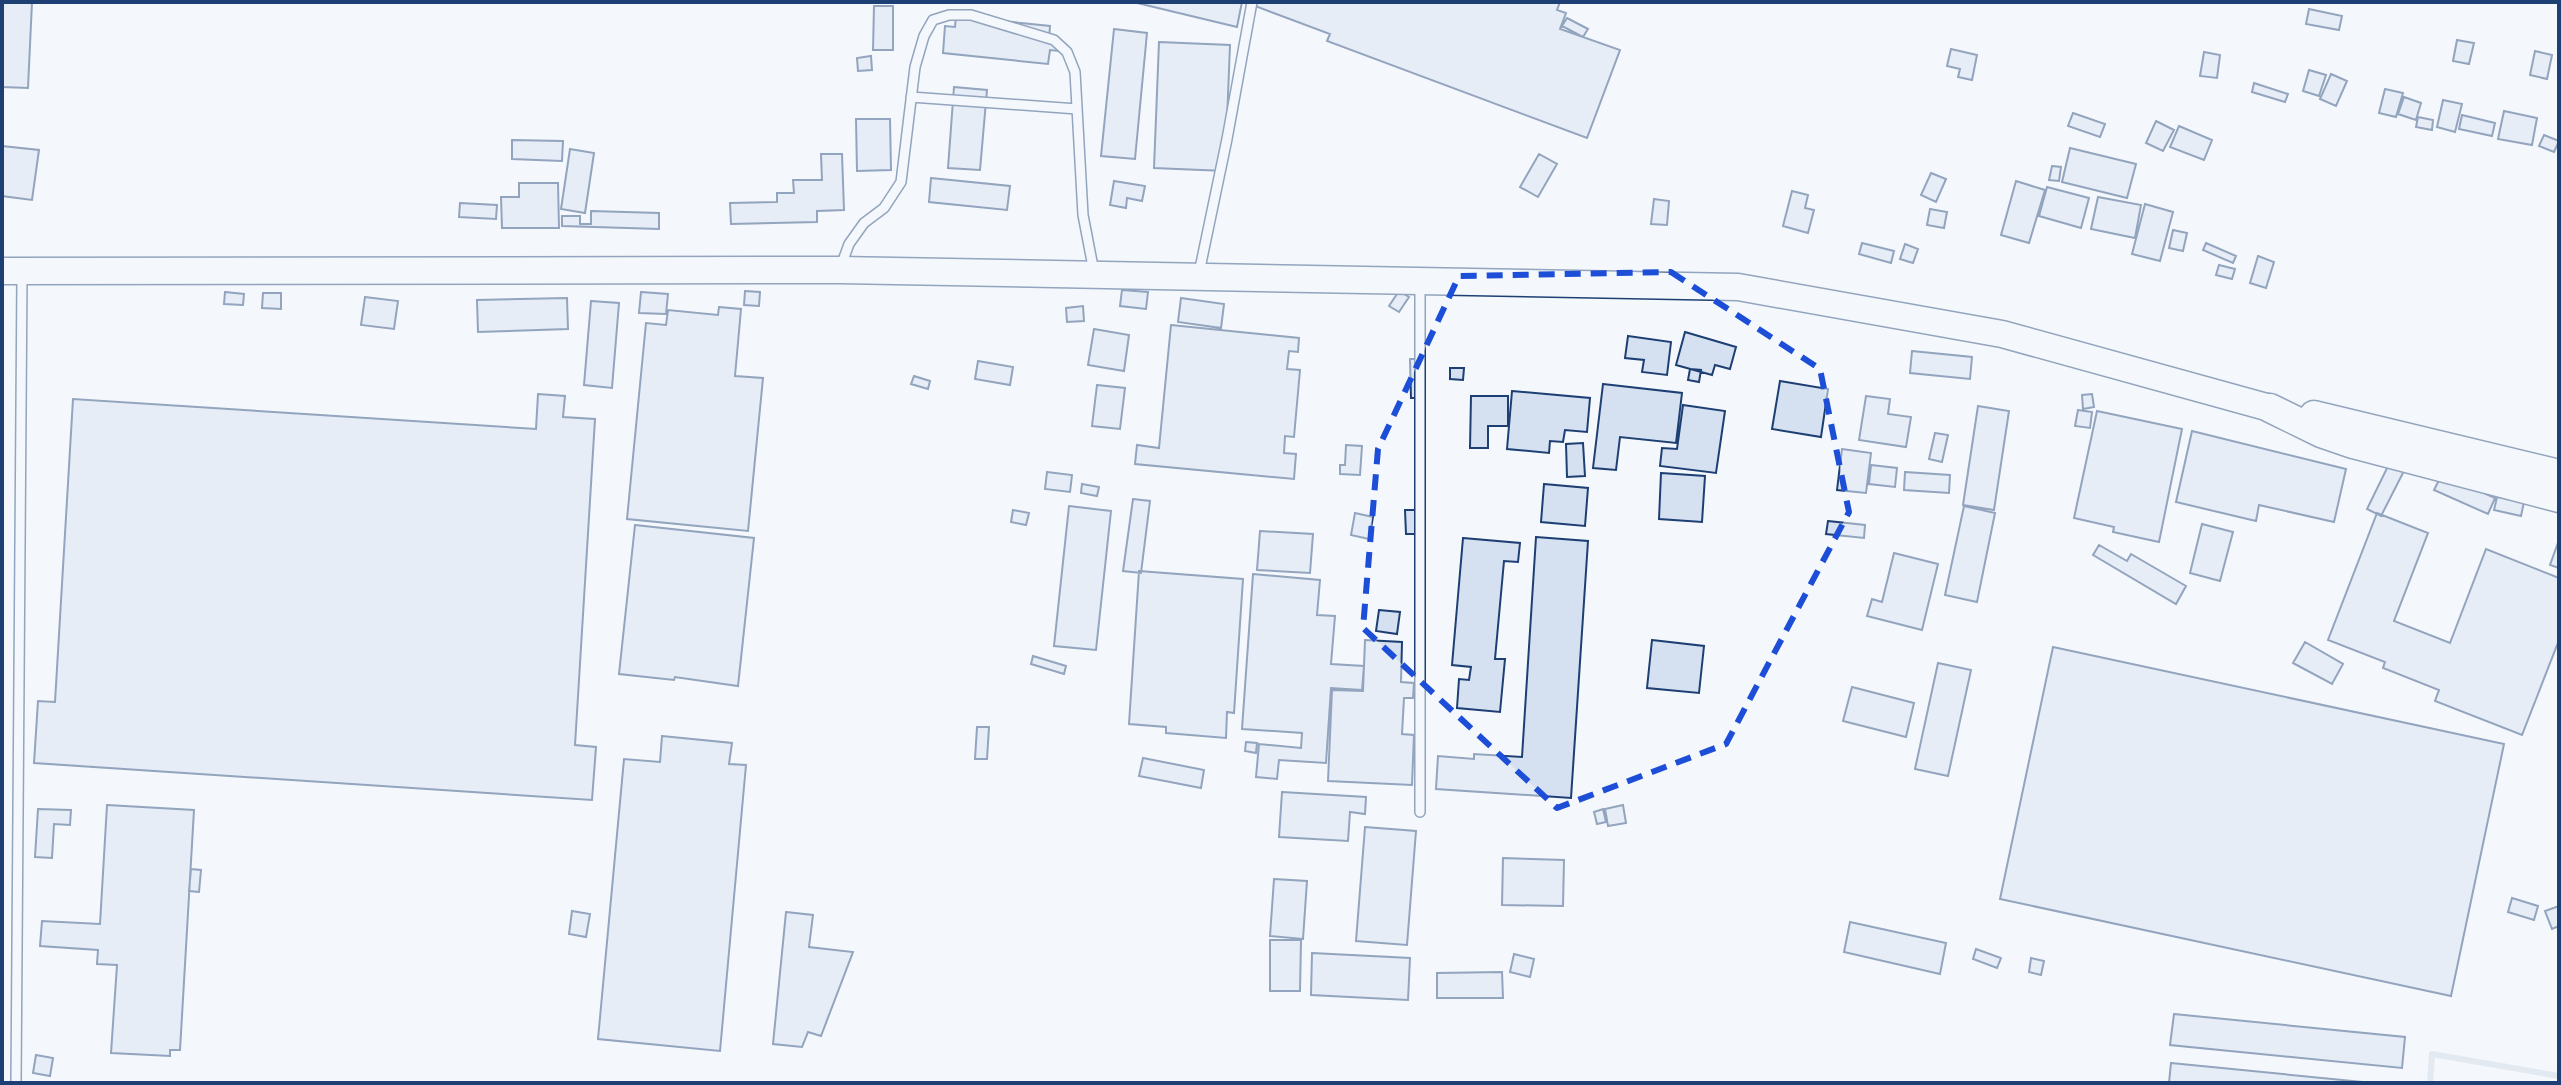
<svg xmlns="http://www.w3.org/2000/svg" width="2561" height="1085" font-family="'DM Sans',sans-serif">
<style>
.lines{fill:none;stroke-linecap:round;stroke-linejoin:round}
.stream{stroke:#cfd7e4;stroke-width:6}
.building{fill:#d5e0f0;stroke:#1d3f73;stroke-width:2}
.service-casing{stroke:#1d3f73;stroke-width:12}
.primary-casing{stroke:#1d3f73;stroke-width:29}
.trunk-casing{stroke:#1d3f73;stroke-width:31}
.service{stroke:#f4f7fb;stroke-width:9}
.primary{stroke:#f4f7fb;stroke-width:26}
.trunk{stroke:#f4f7fb;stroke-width:28}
.marked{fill:none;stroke:#1d4ed8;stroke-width:6;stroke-dasharray:16 10;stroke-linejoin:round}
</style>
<rect width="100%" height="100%" fill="#f4f7fb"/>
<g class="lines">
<path class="stream" d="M2430,1083L2432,1054L2559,1076"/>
</g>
<path class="building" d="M2,2H32L28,88L2,87Z
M1133,2H1242L1237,27Z
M1256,2H1560L1557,10L1566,13L1560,29L1620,50L1587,138L1327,41L1330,34L1255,6Z
M874,6H893V50H873Z
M2309,9L2342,16L2339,30L2306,24Z
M956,16L1050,26L1049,39L1061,40L1059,51L1050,50L1048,64L943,53L945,26L955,27Z
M1567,18L1588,29L1583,37L1562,26Z
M1114,29L1147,33L1135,159L1101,156Z
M2457,40L2474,43L2469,64L2453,61Z
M1159,42L1230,45L1225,171L1154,168Z
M1951,49L1977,55L1972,80L1958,77L1960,69L1947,66Z
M2535,51L2552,55L2547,79L2530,75Z
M2204,52L2220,55L2217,78L2200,76Z
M871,56L872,70L858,71L857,58Z
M2309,70L2326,75L2319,96L2303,91Z
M2331,74L2347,81L2336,106L2320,99Z
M2254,83L2288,94L2285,102L2252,92Z
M954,87L987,90L980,170L948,168Z
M2385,89L2403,93L2396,117L2379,113Z
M2404,97L2421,103L2416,120L2398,114Z
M2443,100L2462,104L2455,132L2437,127Z
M2504,111L2537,118L2532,145L2498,139Z
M2073,113L2105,124L2100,137L2068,126Z
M2462,115L2495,123L2492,136L2459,129Z
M2418,117L2433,120L2432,130L2416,127Z
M856,119H890L891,170L857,171Z
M2156,121L2174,130L2163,151L2146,143Z
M2179,126L2212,140L2204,160L2170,147Z
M2544,135L2559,141L2554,152L2539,146Z
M512,140L563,141L562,161L512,159Z
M2,146L39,150L32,200L2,196Z
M2070,148L2136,164L2127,198L2062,182Z
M570,149L594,153L585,213L561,209Z
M821,154H842L844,210L817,211V222L731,224L730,203L777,202V193H794L793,180H822Z
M1539,154L1557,164L1538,197L1520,187Z
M2052,166L2061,167L2059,181L2049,180Z
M1931,173L1946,179L1936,202L1921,195Z
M931,178L1010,186L1007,210L929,202Z
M1114,181L1145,186L1142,201L1127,198L1126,208L1110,205Z
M2016,181L2045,190L2029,243L2001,235Z
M519,183H558L559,228H502L501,197H519Z
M2047,187L2089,198L2081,228L2039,216Z
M1792,191L1808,195L1805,208L1814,210L1808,233L1783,226Z
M2098,197L2141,205L2135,238L2091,229Z
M1654,199L1669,201L1667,225L1651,224Z
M460,203L497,205L496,219L459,217Z
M2145,204L2173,212L2160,261L2132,254Z
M1930,209L1947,212L1944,228L1927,225Z
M591,211L659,213V229L562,226V216H580V224H591Z
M2173,230L2187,233L2183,251L2169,248Z
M1862,243L1894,251L1891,263L1859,254Z
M2206,243L2236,256L2233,263L2203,250Z
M1905,244L1918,249L1913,263L1900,259Z
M2258,256L2274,262L2266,288L2250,283Z
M2219,265L2235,269L2232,279L2216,275Z
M1122,290L1148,292L1146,309L1120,306Z
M745,291L760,292L759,306L744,305Z
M1399,291L1409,297L1399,312L1389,306Z
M225,292L244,294L243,305L224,304Z
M641,292L668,294L666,314L639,313Z
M263,293H281V309L262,308Z
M365,297L398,301L394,329L361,325Z
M567,298L568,329L478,332L477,300Z
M1181,298L1224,304L1221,328L1178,322Z
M591,301L619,303L612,388L584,385Z
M1083,306L1084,321L1067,322L1066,308Z
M719,307L741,309L735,376L763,378L748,531L627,519L646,323L666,325L668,310L718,315Z
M1171,325L1299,338L1298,352L1289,351L1287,369L1300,370L1294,437L1285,436L1284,453L1296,454L1294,479L1135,464L1137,445L1159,448Z
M1094,329L1129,335L1124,371L1088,365Z
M1685,332L1736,347L1730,369L1715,365L1712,375L1676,365Z
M1628,336L1671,342L1667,375L1642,372L1644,360L1625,358Z
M1912,351L1972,357L1970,379L1910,373Z
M1410,359H1419L1420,398H1411Z
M978,361L1013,367L1010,385L975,379Z
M1450,368H1464L1463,380L1450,379Z
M1690,369L1701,370L1699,382L1688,380Z
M914,376L930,381L928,389L911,384Z
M1780,381L1828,389L1821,437L1772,429Z
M1603,384L1682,393L1676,443L1620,437L1616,470L1593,468Z
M1097,385L1125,388L1120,429L1092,426Z
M1512,391L1590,398L1587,432L1565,430L1563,442L1550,441L1549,453L1507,449Z
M538,394L565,396L563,417L595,419L575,745L596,747L592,800L34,763L38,701L55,702L73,399L536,429Z
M2092,394L2094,407L2083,409L2082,395Z
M1471,396H1508V426H1488V448H1470Z
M1866,396L1890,399L1888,414L1911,417L1906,447L1859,440Z
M1683,405L1725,411L1716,473L1660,466L1662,448L1677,449Z
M1978,406L2009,411L1994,510L1963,505Z
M2078,410L2092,412L2090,428L2075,426Z
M2097,411L2182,429L2159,542L2113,532L2114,527L2074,518Z
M2192,431L2346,469L2334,522L2259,505L2256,521L2176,502Z
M1935,433L1948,435L1942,462L1929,459Z
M1583,443L1585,476L1567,477L1566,444Z
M1346,445L1362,446L1360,475L1340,474V465H1345Z
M1842,449L1871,453L1866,493L1837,490Z
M2390,462L2405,469L2381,516L2367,509Z
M1871,465L1897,468L1895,487L1869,484Z
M1047,472L1072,475L1070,492L1045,489Z
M1905,472L1950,475L1949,493L1904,490Z
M1661,473L1705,476L1702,522L1659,519Z
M2442,474L2495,498L2488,514L2434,490Z
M1082,484L1099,487L1097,496L1081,493Z
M1544,484L1588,488L1585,526L1541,522Z
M2497,497L2524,502L2521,516L2494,510Z
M1133,499L1150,501L1141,573L1123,571Z
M1069,506L1111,511L1096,650L1054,646Z
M1964,506L1995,513L1977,602L1945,595Z
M1013,510L1029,513L1026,525L1011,522Z
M1405,510H1418V534H1406Z
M1355,513L1373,517L1369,539L1351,535Z
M2377,513L2428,533L2394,621L2450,643L2486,549L2559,578V640L2522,735L2435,701L2439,690L2383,668L2385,662L2328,640Z
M1828,521L1865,525L1864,538L1826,534Z
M2202,524L2233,532L2220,581L2190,573Z
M635,525L754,538L738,686L675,677L674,680L619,674Z
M1260,531L1313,534L1310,573L1257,570Z
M1536,537L1588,541L1571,798L1436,789L1438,756L1474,759V754L1522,757Z
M1463,538L1520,543L1518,562L1504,561L1495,659H1505L1500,712L1457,708L1459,679L1469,680L1471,667L1452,665Z
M2559,540V568L2550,565Z
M2099,545L2127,561L2131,554L2186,586L2176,604L2093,555Z
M1894,553L1938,564L1922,630L1867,616L1872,599L1882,602Z
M1139,571L1243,579L1234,713L1227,712L1226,738L1166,733V727L1129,724Z
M1253,574L1320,580L1317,615L1335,616L1331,664L1364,666L1362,690L1331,688L1326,763L1279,760L1277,779L1256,777L1259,744L1301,748L1302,733L1242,729Z
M1379,610L1400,612L1397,634L1376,631Z
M1365,640L1402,642L1401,682L1414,683L1413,698H1404L1402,734L1414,735L1412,785L1328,781L1332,690L1363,691Z
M1652,640L1704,646L1699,693L1647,688Z
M2305,642L2343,664L2332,684L2293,663Z
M2053,647L2504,744L2451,996L2000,899Z
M1033,656L1066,666L1064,674L1031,664Z
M1938,663L1971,670L1948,776L1915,769Z
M1852,687L1914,703L1906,737L1843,721Z
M977,727H989L987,759H975Z
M662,736L732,743L729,764L746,765L720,1051L598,1039L624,759L660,762Z
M1246,742L1257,743L1256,753L1245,751Z
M1143,758L1204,770L1201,788L1139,776Z
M1282,792L1366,797L1365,814L1350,812L1348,841L1279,837Z
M107,805L194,810L180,1050H170V1056L111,1053L117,965L97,964L98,950L40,946L42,921L100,924Z
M1623,805L1626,823L1608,826L1605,809Z
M38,809L71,810L70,825L54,824L52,858L35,857Z
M1603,809L1606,822L1597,824L1594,812Z
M1365,827L1416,831L1407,945L1356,941Z
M1503,858L1564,860L1563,906L1502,905Z
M191,869L201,870L199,892L189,891Z
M1274,879L1307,881L1303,939L1270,936Z
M2512,898L2538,906L2534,920L2508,912Z
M2559,906V926L2552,929L2545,911Z
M572,911L590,914L586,937L569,934Z
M786,912L813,915L809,947L853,952L821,1036L808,1032L802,1047L773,1044Z
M1850,922L1946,943L1940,974L1844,952Z
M1270,940H1301L1300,991H1270Z
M1976,949L2001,958L1997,968L1973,959Z
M1312,953L1410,958L1408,1000L1311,995Z
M1514,954L1534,959L1530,977L1510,972Z
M2031,958L2044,961L2041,975L2029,972Z
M1502,972L1503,998H1437V973Z
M2174,1014L2405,1037L2402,1068L2170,1045Z
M36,1055L53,1058L50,1076L33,1073Z
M2171,1063L2373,1083H2169Z"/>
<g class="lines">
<g class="service-casing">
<path id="service" d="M911,97L1077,109
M841,266L849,244L864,223L884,208L901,182L915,67L924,36L933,20L949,15H971L1054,40L1067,52L1075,72L1083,215L1094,272
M1199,273L1227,139L1252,2
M1420,282V812
M16,1083L22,275"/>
</g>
<g class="primary-casing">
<path id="primary" d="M2,271L840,270L1738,287L2002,334L2270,408"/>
</g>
<g class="trunk-casing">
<path id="trunk" d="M2270,408L2321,433L2353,444L2559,498
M2314,415L2559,474"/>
</g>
<use href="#service" class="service"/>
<use href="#primary" class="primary"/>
<use href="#trunk" class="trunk"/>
</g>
<path d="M0 0H2561V1085H0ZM1671,272L1820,369L1849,512L1726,744L1557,808L1363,628L1378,449L1459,276Z" fill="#f4f7fb" fill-opacity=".55" fill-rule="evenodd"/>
<path class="marked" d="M1671,272L1820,369L1849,512L1726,744L1557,808L1363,628L1378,449L1459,276Z"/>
<rect width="2561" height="1085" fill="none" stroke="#1d3f73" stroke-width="8"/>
</svg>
